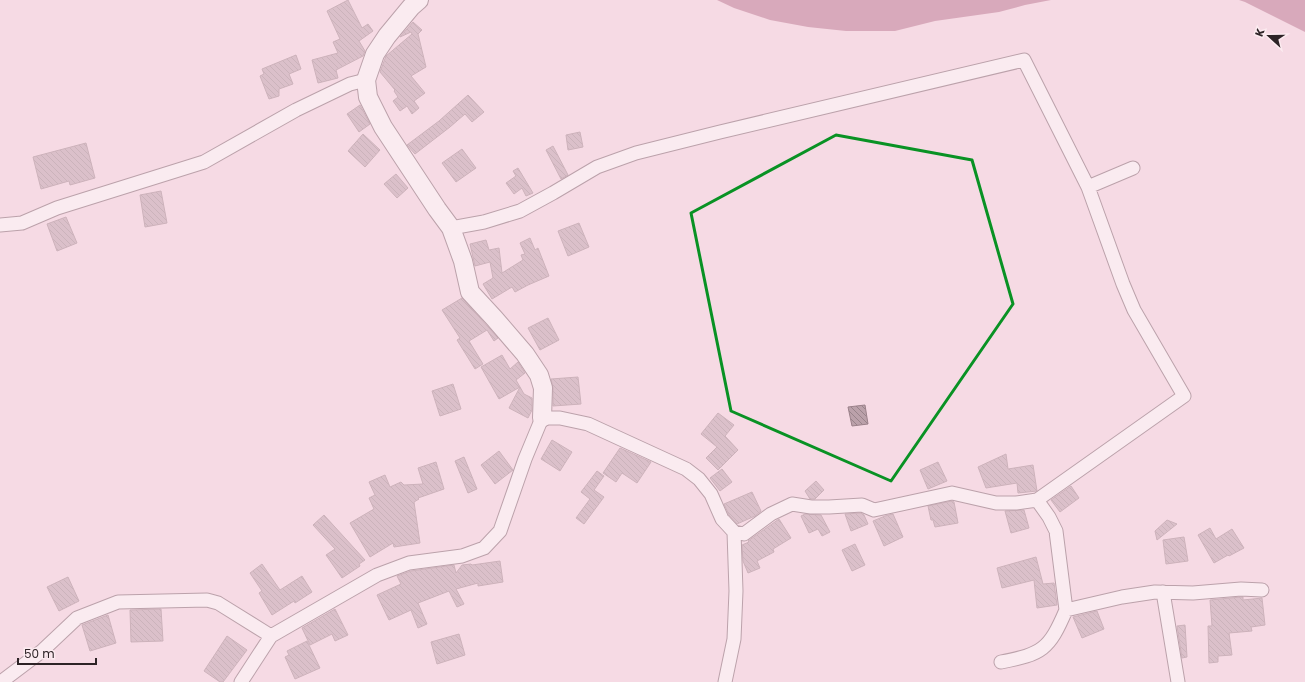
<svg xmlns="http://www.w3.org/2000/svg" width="1305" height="682" font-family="Poppins,sans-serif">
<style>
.water{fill:#b46e8a}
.building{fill:url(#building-back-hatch);stroke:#9b818a}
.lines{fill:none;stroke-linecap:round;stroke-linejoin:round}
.street-casing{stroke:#755d66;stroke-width:15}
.secondary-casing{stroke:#755d66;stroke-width:20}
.street{stroke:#fff;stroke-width:13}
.secondary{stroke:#fff;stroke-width:18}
.marked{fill:none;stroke:#099224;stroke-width:3;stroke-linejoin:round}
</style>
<defs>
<pattern id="building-back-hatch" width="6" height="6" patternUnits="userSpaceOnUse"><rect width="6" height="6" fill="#bba1aa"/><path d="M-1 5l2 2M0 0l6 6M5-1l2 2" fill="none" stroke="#98838a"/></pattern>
</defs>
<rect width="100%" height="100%" fill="#f6dae4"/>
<path class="water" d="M717,0H1051L1025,5L999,12L935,21L895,31H846L808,27L770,20L734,8Z
M1239,0H1305V32L1245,2Z"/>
<path class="building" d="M348,0L362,28L368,24L373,31L359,41L365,51L363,56L336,70L338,78L318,83L312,60L338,53L333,42L340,39L327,11Z
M413,22L422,30L418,34L426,67L411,76L425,93L414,101L419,108L412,114L407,106L400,111L393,101L398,97L394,91L395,90L380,72L386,56L412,34L411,32L400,37Z
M296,55L301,69L289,74L293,84L279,89V96L269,99L260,76L264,74L262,69Z
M468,95L484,112L472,122L465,114L450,127L415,154L407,145L439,121Z
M360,105L370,124L359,132L347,114Z
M580,132L583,147L568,150L566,135Z
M363,134L380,150L365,167L348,151Z
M86,143L95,178L70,185L69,181L41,189L33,157Z
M553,146L568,175L561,179L546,150Z
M462,149L476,168L456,182L442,163Z
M518,168L533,193L526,196L522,188L514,194L506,183L516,176L513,171Z
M396,174L408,188L397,198L384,184Z
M161,191L167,223L145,227L140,195Z
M66,217L77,243L57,251L47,224Z
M579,223L589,247L568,256L558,231Z
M530,238L535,250L538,248L549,276L528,285L515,292L512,287L492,299L483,284L493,278L490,262L475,266L470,244L486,240L489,250L499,248L502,273L523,260L521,255L525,254L520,243Z
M462,298L498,338L494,341L487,330L469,341L483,364L475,369L457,340L460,338L442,310Z
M548,318L559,340L540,350L528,328Z
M502,355L510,369L518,362L525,373L516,380L520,387L499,399L481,367Z
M578,377L581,404L553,406V388L551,379Z
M453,384L461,409L440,416L432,391Z
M520,387L524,394L532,398V410L528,418L509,408Z
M865,405L868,424L852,426L848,407Z
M718,413L734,425L725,436L738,450L718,470L706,458L717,447L701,434Z
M552,440L572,452L560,471L541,459Z
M620,448L651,462L637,483L622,473L616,482L603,473Z
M499,451L513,470L495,484L481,465Z
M1006,454L1008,469L1033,465L1037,491L1018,493L1017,483L986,488L978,467Z
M464,457L477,489L468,493L455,461Z
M436,462L444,489L418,498L419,499L414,502L420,543L394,547L393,543L370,557L350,523L374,509L369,498L375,495L369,482L385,475L390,487L401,482L404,485L423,484L418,468Z
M938,462L947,481L928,489L920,470Z
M722,469L732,482L720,491L710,478Z
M597,471L604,476L594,490L604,497L584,524L576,518L590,499L581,492Z
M816,481L824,490L815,499H810L805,491Z
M1071,486L1079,498L1060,512L1051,500Z
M752,492L761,511L755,516L737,524L729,515L724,504Z
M952,501L954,502L958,523L935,527L933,520H931L928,506Z
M1024,510L1029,528L1011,533L1005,511Z
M861,513L864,515L868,524L851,531L845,514Z
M805,514L821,515L830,532L822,536L818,529L809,533L801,516Z
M893,514L903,537L884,546L873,521L885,516Z
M324,515L365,560L359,564L360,566L342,578L326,555L335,549L313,525Z
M779,519L791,538L773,549L774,552L757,561L760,568L748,573L743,561L742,545L749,542L748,541Z
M1167,520L1177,524L1157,540L1155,531Z
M1210,528L1216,539L1232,529L1244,548L1229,556L1228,555L1214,563L1198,535Z
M1184,537L1188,561L1166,564L1163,540Z
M855,544L865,565L852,571L842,550Z
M1036,557L1043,584L1054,583L1057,605L1037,608L1034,580L1002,588L997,568Z
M500,561L503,582L478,586V583L456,589L464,604L457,607L449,591L418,603L427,624L418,628L411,610L389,620L377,595L401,584L397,576L411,571L454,565L456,573L462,565L471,564L472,565Z
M262,564L280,590L302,576L312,592L295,603L294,601L272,615L259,593L262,591L250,573Z
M68,577L79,601L59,611L47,587Z
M1241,597H1243V600L1262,598L1265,625L1251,627L1252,631L1229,633L1232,655L1218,656V662L1209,663L1208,626H1212L1210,600Z
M161,609L163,641L131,642L130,610Z
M335,609L348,635L335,641L332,634L310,645L302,628Z
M1097,611L1104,629L1082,638L1073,617Z
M108,615L116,643L90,651L82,625Z
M1185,625L1187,657L1182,658L1177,626Z
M459,634L465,655L437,664L431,642Z
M227,636L247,650L223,682H220L204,671Z
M307,641L320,668L295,679L285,657L289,655L287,651Z"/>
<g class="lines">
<g class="street-casing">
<path id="street" d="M1088,187L1133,168
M0,225L22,223L57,208L204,162L296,110L350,84L366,80
M451,228L484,222L520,211L553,193L597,167L636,153L720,132L1024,60L1088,187L1123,284L1134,310L1184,396L1037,500
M1163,592L1178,682
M1001,662C1042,654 1049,650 1066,610
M1,682L42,651L77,618L118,602L207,600L218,603L271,636
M241,682L271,636L377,575L409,563L462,556L484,548L500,531L525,459L542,418H560L588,424L686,469L699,479L711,494L722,519L734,532L744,534L771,514L792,504L811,507H829L862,505L874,510L952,493L996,503H1016L1037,500L1049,517L1056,531L1066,610L1122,597L1155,592L1193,593L1241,589L1262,590
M725,682L734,639L736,591L734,532"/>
</g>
<g class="secondary-casing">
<path id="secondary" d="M419,0L411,7L387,36L375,54L366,80L368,97L383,127L437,209L451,228L463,261L470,292L494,318L525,354L539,375L543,388L542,418"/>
</g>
<use href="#street" class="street"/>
<use href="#secondary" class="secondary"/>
</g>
<path d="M0 0H1305V682H0ZM836,135L972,160L1013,304L891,481L731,411L691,213Z" fill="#f6dae4" fill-opacity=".55" fill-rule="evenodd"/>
<path class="marked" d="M836,135L972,160L1013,304L891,481L731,411L691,213Z"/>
<g transform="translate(1269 36) rotate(291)" stroke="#fcebf0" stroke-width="3" paint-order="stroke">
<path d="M0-3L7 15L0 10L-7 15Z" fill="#2d2326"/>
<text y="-6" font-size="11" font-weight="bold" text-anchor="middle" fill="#2d2326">K</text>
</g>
<path d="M18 658v6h78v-6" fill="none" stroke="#2d2326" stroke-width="2"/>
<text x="24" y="658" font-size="12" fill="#2d2326" stroke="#fcebf0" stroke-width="3" paint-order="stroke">50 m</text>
</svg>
